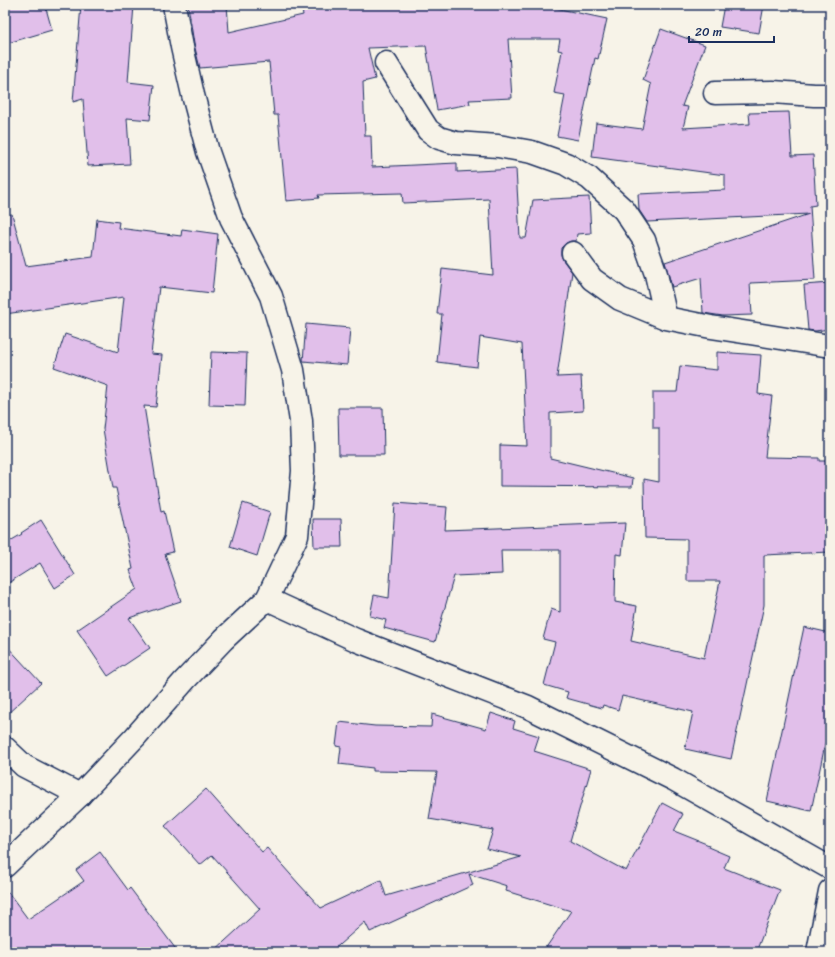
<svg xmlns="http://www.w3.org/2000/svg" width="835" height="957" font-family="Sriracha,sans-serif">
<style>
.building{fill:#e1bfea;stroke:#1b2f5e}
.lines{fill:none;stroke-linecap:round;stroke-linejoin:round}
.minor-casing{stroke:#1b2f5e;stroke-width:25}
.tertiary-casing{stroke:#1b2f5e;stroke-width:25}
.secondary-casing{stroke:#1b2f5e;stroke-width:25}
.minor{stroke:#f7f3e8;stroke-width:22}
.tertiary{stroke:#f7f3e8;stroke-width:22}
.secondary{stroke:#f7f3e8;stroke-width:22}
</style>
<rect width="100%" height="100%" fill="#f7f3e8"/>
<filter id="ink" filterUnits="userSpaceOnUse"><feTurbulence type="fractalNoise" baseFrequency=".025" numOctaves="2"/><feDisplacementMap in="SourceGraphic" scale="8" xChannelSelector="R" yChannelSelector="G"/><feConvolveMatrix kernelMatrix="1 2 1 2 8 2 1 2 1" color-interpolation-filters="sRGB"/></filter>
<g filter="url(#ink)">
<path class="building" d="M5,5H45L52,30L8,43L5,30Z
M81,5H134L128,82L154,85L150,120L127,118L130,164L88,166L83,99L73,102Z
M188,5H227L229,32L303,15L301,5H541L607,19L598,59L595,58L578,140L557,136L565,95L554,93L562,51L558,50L560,39H508L512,98L469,100L470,104L437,110L426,46L368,48L375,79L363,82L365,136H371L372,167L457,163V172L516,169L520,238H526L533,200L589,197L591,233L577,234L576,241H571L566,243L561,248V255L563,260L572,272L557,377L581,376L583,411L550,413V458L633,478L632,487L500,486V445L527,446L522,344L480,337L477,367L437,362L442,314H437L442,269L493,275L489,199L403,203L402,193L318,195L319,198L286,201L278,115H274L269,62L200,68L194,44Z
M724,5H764L759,33L720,27Z
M661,29L705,45L682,106L688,107L683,128L750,124L749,113L789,112L792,156L813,155L816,205L810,206L815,280L750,283L752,315L723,316L703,313L701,278L672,287L665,262L809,214L647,222L639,210L638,194L725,190V175L592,157L596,123L642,129L651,84L643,80Z
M12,214L26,266L93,257L97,219L119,222L118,228L181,236L182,229L218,234L212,293L159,287L151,354L162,355L156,407L144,406L161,512L164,511L173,552L165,554L181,601L129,618L150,648L108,676L77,630L137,589L130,570L133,569L116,488H113L103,429L108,386L54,367L65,334L118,352L124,297L5,314V215Z
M830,283V329L815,331L808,330L804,285Z
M306,324L350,328L347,365L303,361Z
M211,352L247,353L245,406L209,405Z
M717,352L761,355L758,394L772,396L765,457L819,458V461H830V552L764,555V605L731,759L685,749L693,712L622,696L618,710L603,705L602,708L566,698L568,692L544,685L555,642L543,639L551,609L560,612V550H501L502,574L454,576L435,642L384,628L386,620L370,616L374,595L389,598L395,503L447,507L445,530L625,523L622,555L616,554L615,602L637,606L631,641L704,658L720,581H687V539L645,538L644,479L659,482V428H653V392H677L680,366L717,370Z
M338,408H383L384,455H339Z
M243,503L270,512L257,556L230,547Z
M313,519H341L342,547H314Z
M41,520L75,575L55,588L40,563L5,585V544L22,534L21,533Z
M804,627L830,633V721L811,811L767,801Z
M5,644L41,683L5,716Z
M491,713L515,721L513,728L539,736L534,751L591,769L570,841L626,871L662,803L683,814L674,831L709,845L708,847L729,856L724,868L780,890L756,952H543L571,911L506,891L507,886L469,874L473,885L370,932L365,922L331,952H213L260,909L212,855L200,865L165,826L206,789L262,852L267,848L298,883L321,908L381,880L386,896L521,857L487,849L493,830L429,819L437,772L373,771V768L339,764L341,747L336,746L339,722L375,726L431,727L432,714L486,729Z
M100,852L128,890L130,888L178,952H5V888L28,919L84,881L76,870Z"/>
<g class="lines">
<g class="minor-casing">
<path id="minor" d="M174,5L182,47L193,95L208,152L231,218L271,296L293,370L301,421L303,471L297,536L267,599
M386,63L428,130L439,138L456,143L498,146L532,152L566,164L589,178L624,210L644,240L656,274L666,318
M715,93L773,92L814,95H830
M573,253L592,279L620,299L666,318L711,327L756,334L830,346
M5,748L24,766L80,795"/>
</g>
<g class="tertiary-casing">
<path id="tertiary" d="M5,866L80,795L135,737L185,680L224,639L267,599L356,640L528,707L673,779L830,868"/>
</g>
<g class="secondary-casing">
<path id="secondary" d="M818,952L830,891"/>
</g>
<use href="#minor" class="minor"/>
<use href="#tertiary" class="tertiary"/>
<use href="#secondary" class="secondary"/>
</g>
</g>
<rect width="835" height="957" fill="none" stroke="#f7f3e8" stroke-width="20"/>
<rect x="10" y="10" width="815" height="937" fill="none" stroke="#1b2f5e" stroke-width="1.5" filter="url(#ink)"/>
<path d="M689 36v6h85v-6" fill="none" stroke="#1b2f5e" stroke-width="2"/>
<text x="695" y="36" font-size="12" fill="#1b2f5e" stroke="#f7f3e8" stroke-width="3" paint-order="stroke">20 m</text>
</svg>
